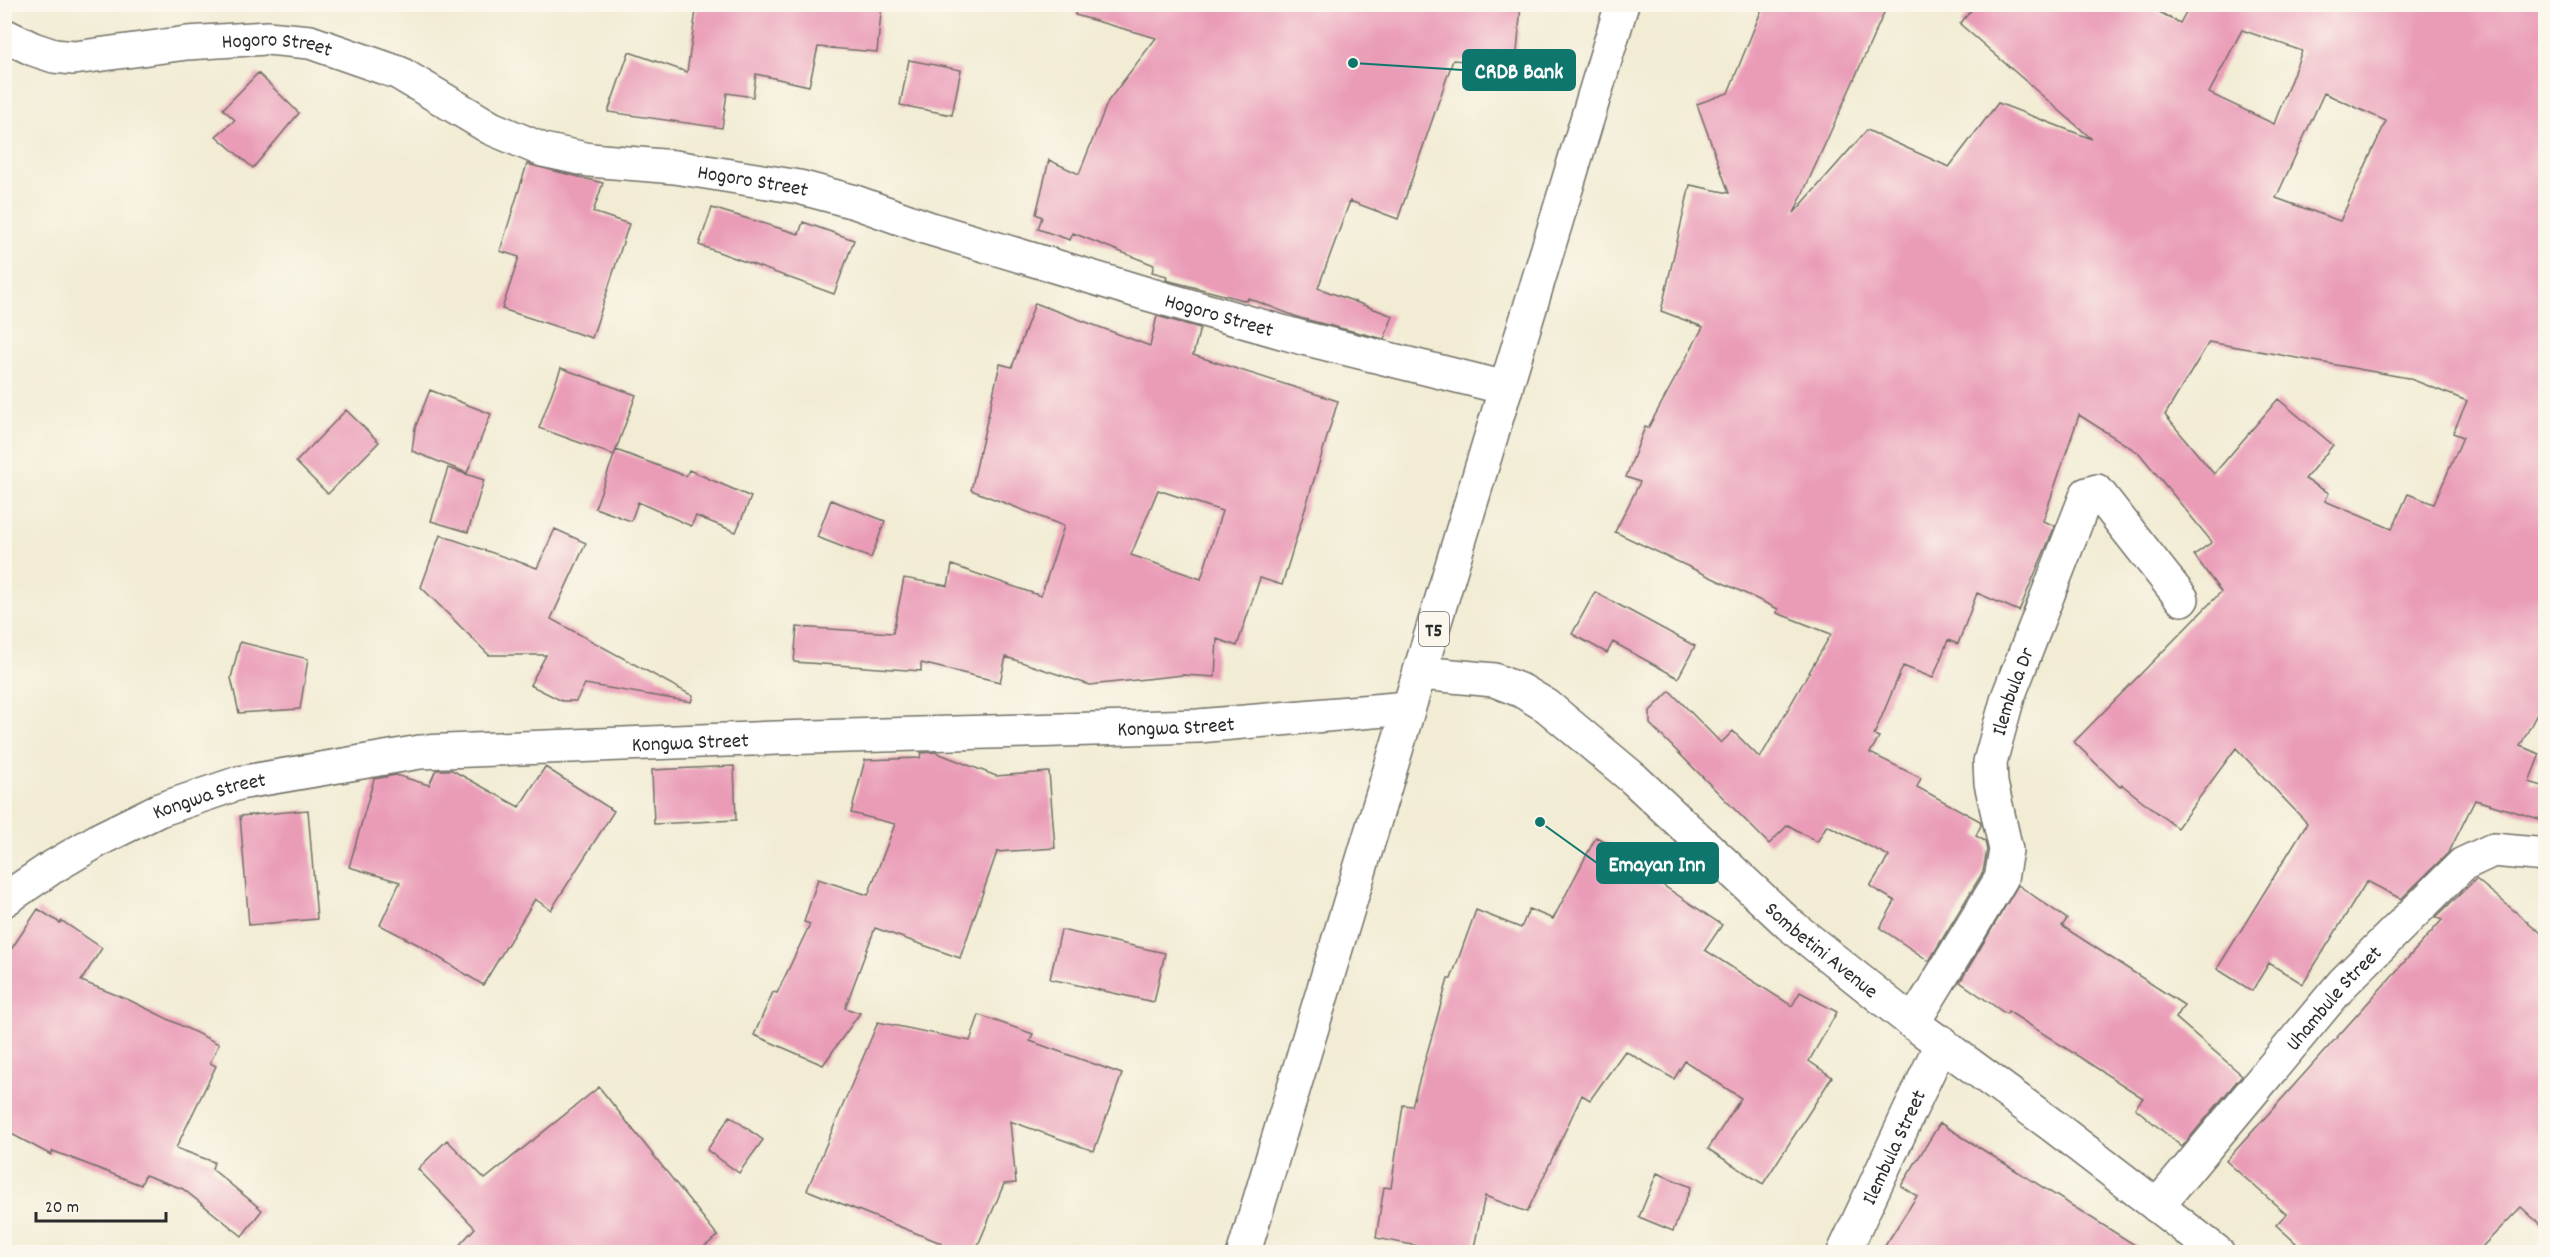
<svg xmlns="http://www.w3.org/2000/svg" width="2550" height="1257" font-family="Dekko,sans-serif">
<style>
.building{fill:#ea9cb7;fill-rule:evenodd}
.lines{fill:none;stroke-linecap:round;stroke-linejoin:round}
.street-casing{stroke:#716f66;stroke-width:36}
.highway-casing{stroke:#716f66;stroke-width:36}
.street{stroke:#fff;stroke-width:33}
.highway{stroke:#fff;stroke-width:33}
.labels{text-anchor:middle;stroke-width:4.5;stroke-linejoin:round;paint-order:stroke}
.shield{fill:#fbf7ec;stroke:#696865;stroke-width:1.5}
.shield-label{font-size:20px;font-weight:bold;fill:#2b2b2b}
.street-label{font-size:21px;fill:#2b2b2b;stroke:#fbf7ec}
.leader{fill:none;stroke:#0f766e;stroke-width:2}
.callout-dot{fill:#0f766e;stroke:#fbf7ec;stroke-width:2}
.callout{fill:#0f766e;stroke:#0f766e;stroke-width:2}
.callout-label{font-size:22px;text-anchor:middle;font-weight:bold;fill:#fff}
</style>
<rect width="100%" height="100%" fill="#fbf7ec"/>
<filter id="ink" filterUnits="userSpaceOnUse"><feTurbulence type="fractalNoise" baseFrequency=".0167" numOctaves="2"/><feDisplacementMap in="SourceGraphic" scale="12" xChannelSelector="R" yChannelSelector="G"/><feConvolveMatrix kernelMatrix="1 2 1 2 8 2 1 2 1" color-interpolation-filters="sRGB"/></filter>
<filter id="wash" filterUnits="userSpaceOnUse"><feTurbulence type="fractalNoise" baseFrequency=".008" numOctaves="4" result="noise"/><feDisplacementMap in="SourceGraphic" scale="24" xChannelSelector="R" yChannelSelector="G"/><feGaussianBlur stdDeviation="1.35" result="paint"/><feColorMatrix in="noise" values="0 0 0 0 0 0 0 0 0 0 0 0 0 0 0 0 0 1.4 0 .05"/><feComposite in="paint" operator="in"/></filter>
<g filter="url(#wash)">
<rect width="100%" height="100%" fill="#f2ecd4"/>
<g id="blocks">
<path class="building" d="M697,4H882L877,52L818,47L809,86L756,74L753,97L727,93L722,128L608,112L629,52L687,72Z
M1077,4H1521L1516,65L1453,60L1398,219L1350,201L1318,288L1393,316L1384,339L1300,318L1248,298L1247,301L1166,280L1167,276L1152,272L1154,265L1073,233L1070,240L1038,229L1042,217L1036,214L1049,160L1079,174L1108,101L1156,38L1075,15Z
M1764,4H1888L1794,213L1867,130L1949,167L1998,103L2092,139L1960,24L1976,4H2144L2180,23L2187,10L2185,9V4H2546V697L2520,746L2540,754L2529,782L2546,787V821L2475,800L2449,852L2401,899L2367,881L2303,984L2269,963L2252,991L2217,969L2307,823L2236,748L2177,828L2122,785L2120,787L2074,742L2221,592L2194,555L2212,542L2139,453L2079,415L2043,521L2055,526L2019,611L1977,593L1958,644L1948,640L1933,678L1903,666L1874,735L1879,737L1870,753L1921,778L1917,787L1980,821L1981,825L1976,836L1985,841L1987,850L1983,872L1929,961L1880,928L1895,901L1870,886L1889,856L1827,825L1817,842L1788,825L1769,844L1650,724V711L1670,691L1721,743L1733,731L1760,758L1831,634L1777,613L1778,609L1615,532L1640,482L1626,477L1645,427L1648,428L1703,327L1661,311L1690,185L1729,193L1697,104L1728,93ZM2242,30L2302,51L2274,124L2209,93ZM2324,93L2386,121L2340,221L2276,198ZM2209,342L2408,378L2467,401L2453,433L2463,437L2434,504L2408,494L2392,529L2325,501L2329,493L2305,479L2333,445L2278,399L2214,474L2165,415Z
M909,60L961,70L952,115L900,105Z
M258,73L299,113L253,168L216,136L235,120L223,109Z
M527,164L603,183L593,212L629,224L592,338L502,309L519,257L500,251Z
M712,208L799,234L803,222L854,240L834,294L699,245Z
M1035,303L1150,346L1157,316L1200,328L1193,355L1338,401L1282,585L1260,578L1237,646L1217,639L1215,677L1183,675L1090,685L1006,657L1000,682L921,663V671L794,662L797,627L893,633L904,578L948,586L952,565L1041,596L1064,526L971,490L1000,364L1012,367ZM1158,490L1222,511L1201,579L1131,555Z
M561,368L636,395L614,455L539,428Z
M430,390L491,414L467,473L412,451L415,428Z
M346,410L379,442L328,494L296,462Z
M616,450L686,476L689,470L751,497L736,532L696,516L691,526L638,502L631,521L595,508Z
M448,468L484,480L468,532L431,521Z
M831,500L885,521L871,558L817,537Z
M555,529L586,543L551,619L693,696L691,702L585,684L576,701H562L530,685L546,655H489L421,587L440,535L537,568Z
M1595,592L1695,646L1678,678L1613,642L1607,653L1572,634Z
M240,642L308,659L300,709L239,713L231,678Z
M935,752L996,776L1049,772L1055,848L997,852L960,958L875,928L845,1008L860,1013L823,1065L754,1035L773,992L777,993L810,924L804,922L818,879L868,895L895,824L851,813L865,760L920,758L921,753Z
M734,766L736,820L654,824L652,770Z
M545,767L614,811L551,910L535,899L483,985L417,944L380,925L400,882L349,867L374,779L396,775L429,785L436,770H452L519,807Z
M308,810L317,919L249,925L240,816Z
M1596,837L1627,853L1624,859L1722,925L1705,950L1792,1006L1800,992L1837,1012L1809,1061L1832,1077L1763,1184L1708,1149L1741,1098L1685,1061L1674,1079L1625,1051L1590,1100L1582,1095L1527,1212L1485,1196L1473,1252H1449L1376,1238L1384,1187L1391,1188L1403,1105L1412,1106L1448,979H1451L1476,910L1521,928L1529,909L1553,919Z
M2476,879L2546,937V1230L2521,1207L2477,1252H2306L2276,1225L2286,1214L2226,1161L2442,920L2436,917Z
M2018,885L2067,919L2062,926L2184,1005L2176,1018L2242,1075L2182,1147L2135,1108L2143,1098L2008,1011L2006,1014L1960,982Z
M38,909L60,923L62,921L102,948L81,981L129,1000L219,1044L210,1063L216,1066L176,1148L214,1162L212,1169L262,1210L242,1236L183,1189L145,1175L141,1185L53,1151L51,1155L4,1130V960Z
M1061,930L1165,953L1154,1002L1050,979Z
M979,1015L1033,1034L1030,1041L1122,1074L1094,1151L1010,1121L1016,1183L1004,1184L975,1252H937L941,1243L807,1190L878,1022L970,1041Z
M599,1087L718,1236L697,1252H453L475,1228L418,1169L447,1140L485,1179Z
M730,1116L763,1140L739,1173L707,1150Z
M1940,1123L2146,1252H1881L1917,1196L1901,1186Z
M1657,1173L1691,1187L1673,1231L1639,1217Z"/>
</g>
</g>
<g filter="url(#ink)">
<use href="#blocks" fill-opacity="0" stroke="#716f66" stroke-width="1.5"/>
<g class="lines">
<g class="street-casing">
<g id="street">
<path id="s1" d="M4,35L33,49L54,56L74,58L187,43L267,38L310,42L399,73L491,128L543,150L590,160L675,167L799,187L855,202L928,228L1144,293L1303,338L1506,388"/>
<path id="s2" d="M1421,673L1494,680L1522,691L1547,706L1634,779L1789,924L1913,1023L2052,1125L2217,1252"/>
<path id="s3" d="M4,900L51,868L102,838L159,810L239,783L420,752L777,738L1198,726L1408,708"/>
<path id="s4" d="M1913,1023L2001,879L2006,850L1991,783L1990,762L2008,697L2087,494L2097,491L2182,599"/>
<path id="s5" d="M2157,1206L2343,983L2463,864L2493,850L2546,855"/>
<path id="s6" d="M1844,1252L1942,1042"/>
</g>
</g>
<g class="highway-casing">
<path id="highway" d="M1244,1252L1622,4"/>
</g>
<use href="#street" class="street"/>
<use href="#highway" class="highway"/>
</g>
</g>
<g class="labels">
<rect class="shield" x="1419" y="612" width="30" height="34" rx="4.5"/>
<g class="shield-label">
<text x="1434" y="636">T5</text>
</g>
<g class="street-label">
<text dy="7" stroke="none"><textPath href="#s1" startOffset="279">Hogoro Street</textPath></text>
<text dy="7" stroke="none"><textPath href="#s1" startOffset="782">Hogoro Street</textPath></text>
<text dy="7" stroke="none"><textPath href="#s1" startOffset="1268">Hogoro Street</textPath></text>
<text dy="7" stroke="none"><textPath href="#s4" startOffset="362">Ilembula Dr</textPath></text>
<text dy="7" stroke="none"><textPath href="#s3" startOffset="1204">Kongwa Street</textPath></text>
<text dy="7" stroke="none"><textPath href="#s3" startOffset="718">Kongwa Street</textPath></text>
<text dy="7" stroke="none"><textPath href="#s3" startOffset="232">Kongwa Street</textPath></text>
<text dy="7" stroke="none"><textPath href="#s2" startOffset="500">Sombetini Avenue</textPath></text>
<text dy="7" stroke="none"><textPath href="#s5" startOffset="273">Uhambule Street</textPath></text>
<text dy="7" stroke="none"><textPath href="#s6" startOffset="116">Ilembula Street</textPath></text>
</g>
</g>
<path class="leader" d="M1353 63L1463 70M1540 822L1597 863"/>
<g class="callout-dot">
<circle cx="1353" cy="63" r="6"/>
<circle cx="1540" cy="822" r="6"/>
</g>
<g class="callout">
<rect x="1463" y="50" width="112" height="40" rx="6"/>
<rect x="1597" y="843" width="121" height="40" rx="6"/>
</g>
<g class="callout-label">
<text x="1519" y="78">CRDB Bank</text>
<text x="1657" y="871">Emayan Inn</text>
</g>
<rect width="2550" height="1257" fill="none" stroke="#fbf7ec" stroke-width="24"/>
<path d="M36 1212v9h130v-9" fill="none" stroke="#2b2b2b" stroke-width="3"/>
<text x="45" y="1212" font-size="18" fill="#2b2b2b" stroke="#fbf7ec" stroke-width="4.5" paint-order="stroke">20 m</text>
</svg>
